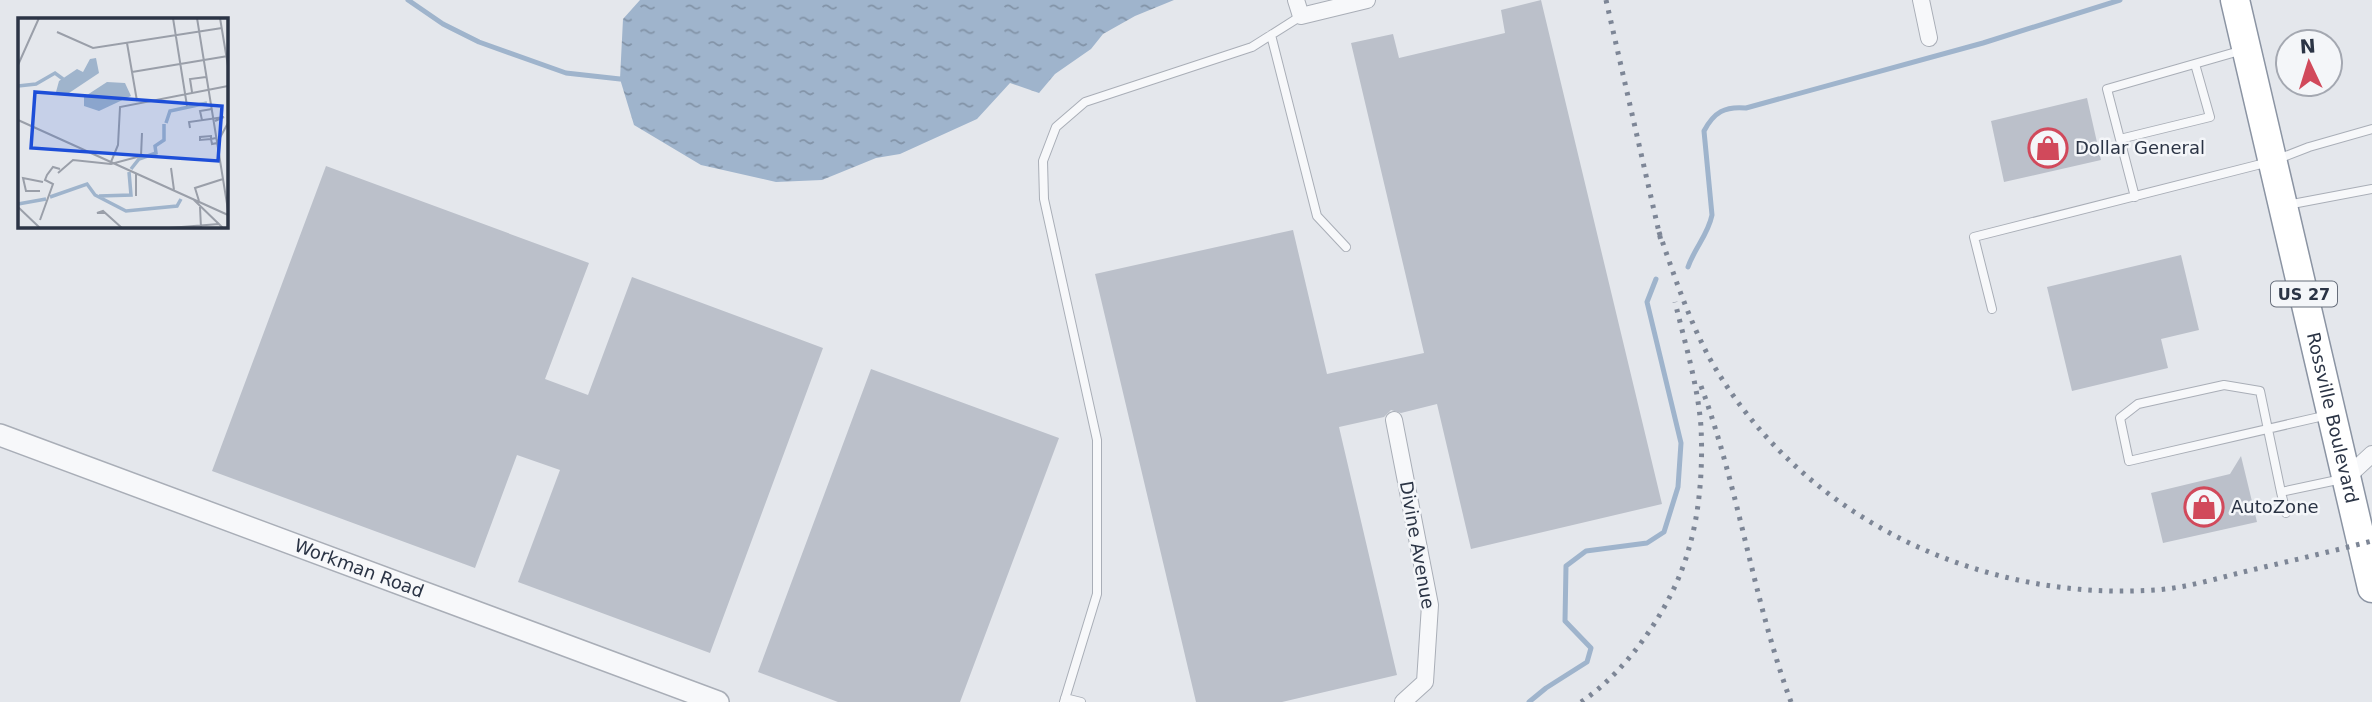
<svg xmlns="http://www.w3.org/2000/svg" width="2372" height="702" font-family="'DejaVu Sans',sans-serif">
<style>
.water{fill:url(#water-ripples)}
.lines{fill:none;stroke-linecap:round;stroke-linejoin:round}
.stream{stroke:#9fb4cc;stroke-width:5}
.building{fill:#bbc0ca}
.service-casing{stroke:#a9aeb7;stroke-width:10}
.minor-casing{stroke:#a9aeb7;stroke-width:18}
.tertiary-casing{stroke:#a9aeb7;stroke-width:24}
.trunk-casing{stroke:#8b94a3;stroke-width:31}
.service{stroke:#f7f8fa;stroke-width:8}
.minor{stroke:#f7f8fa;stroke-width:16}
.tertiary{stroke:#f7f8fa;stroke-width:21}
.trunk{stroke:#fff;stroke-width:28}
.rail{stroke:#7d8696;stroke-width:5;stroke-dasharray:3.5 7;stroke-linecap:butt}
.labels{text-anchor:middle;stroke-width:5;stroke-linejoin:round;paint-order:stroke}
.shield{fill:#f4f6f9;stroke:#676e7b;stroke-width:2}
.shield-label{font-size:16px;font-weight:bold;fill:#2b3445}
.poi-label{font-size:18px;fill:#2b3445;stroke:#f4f6f9;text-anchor:start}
.street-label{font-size:18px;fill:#2b3445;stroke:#f4f6f9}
.inset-river{fill:none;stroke:#9fb4cc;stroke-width:3.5}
.inset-road{fill:none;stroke:#9a9fa9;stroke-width:2}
.view{fill:#1d4ed8;fill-opacity:0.15;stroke:#1d4ed8;stroke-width:3.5}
.inset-edge{fill:none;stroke:#2b3445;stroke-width:3.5}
</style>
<defs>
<pattern id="water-ripples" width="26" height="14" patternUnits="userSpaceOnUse" patternTransform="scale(1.75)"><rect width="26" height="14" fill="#9fb4cc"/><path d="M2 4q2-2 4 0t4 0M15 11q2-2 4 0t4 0" fill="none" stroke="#8293a7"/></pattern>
</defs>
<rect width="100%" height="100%" fill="#e4e7ec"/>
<path class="water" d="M640,0H1174L1135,16L1103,34L1091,49L1055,74L1039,93L1010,83L977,119L900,154L876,158L822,180L776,182L701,165L634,125L620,79L623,19Z"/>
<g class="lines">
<path class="stream" d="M408,0L443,24L479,42L566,73L620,79L625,78
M1688,267C1695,247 1708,235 1712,215L1704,131C1714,112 1725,106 1746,108L1983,43L2120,0
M1529,702L1546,688L1587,662L1591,648L1565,621L1566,566L1586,551L1647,543L1664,532L1678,487L1681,443L1647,302L1656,279"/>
</g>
<path class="building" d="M1541,0L1662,504L1471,549L1437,404L1401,413L1391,410L1384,417L1339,427L1397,675L1282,702H1196L1095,274L1293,230L1327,374L1424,353L1351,43L1393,34L1399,58L1505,33L1501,10Z
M2087,98L2101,160L2004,182L1991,121Z
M326,166L589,263L545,379L588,395L632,277L823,348L710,653L518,582L560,470L517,455L475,568L212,471Z
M2181,255L2199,330L2161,339L2168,368L2072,391L2047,287Z
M871,369L1059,438L960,702H838L758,672Z
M2241,456L2257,522L2163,543L2151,493L2230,474Z"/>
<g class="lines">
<g class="service-casing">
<path id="service" d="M1271,35L1317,216L1346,247
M2120,139L2210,117L2195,64
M2135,197L2107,89L2243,50
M2287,205L2372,189
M1992,309L1974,237L2273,161L2309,147L2372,129
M2328,415L2129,461L2120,418L2138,404L2224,385L2260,391L2281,492L2342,479
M2281,492L2286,513
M1065,698L1081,702
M1064,702L1097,594V440L1044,199L1043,161L1056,127L1085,102L1252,47L1301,16"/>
</g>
<g class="minor-casing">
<path id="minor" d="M1296,0L1301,16L1367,0
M1921,0L1929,38
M1394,420L1430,605L1425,682L1403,702
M2346,478L2372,454"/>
</g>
<g class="tertiary-casing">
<g id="tertiary">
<path id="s1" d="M0,435L718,702"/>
</g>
</g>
<g class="trunk-casing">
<g id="trunk">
<path id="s2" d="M2235,0L2372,588"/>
</g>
</g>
<use href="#service" class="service"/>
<use href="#minor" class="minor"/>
<use href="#tertiary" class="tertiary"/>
<use href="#trunk" class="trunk"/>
<path class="rail" d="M1606,0L1661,241
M1659,232C1674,275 1688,318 1710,359C1799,516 1977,602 2155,590C2185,588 2215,579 2243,572C2286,562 2329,552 2372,541
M1701,386C1739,489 1753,599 1791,702
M1581,702C1629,670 1674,604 1689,548C1700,511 1703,466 1701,427C1698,386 1685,343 1675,302"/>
</g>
<defs>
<g id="shop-ring" transform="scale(2.0125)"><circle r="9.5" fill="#f4f6f9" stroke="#d1495b" stroke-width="1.5"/><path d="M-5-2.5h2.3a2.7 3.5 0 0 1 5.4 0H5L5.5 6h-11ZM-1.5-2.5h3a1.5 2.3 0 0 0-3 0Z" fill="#d1495b"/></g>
</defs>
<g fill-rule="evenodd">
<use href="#shop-ring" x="2048" y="148"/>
<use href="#shop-ring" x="2204" y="507"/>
</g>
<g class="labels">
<rect class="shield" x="2271" y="281.5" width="66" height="25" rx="5"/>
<g class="shield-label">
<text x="2304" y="300">US 27</text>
</g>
<g class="poi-label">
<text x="2075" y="154">Dollar General</text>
<text x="2231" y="513">AutoZone</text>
</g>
<g class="street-label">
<text dy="6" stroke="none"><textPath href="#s2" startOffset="429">Rossville Boulevard</textPath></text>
<text transform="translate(1417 545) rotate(80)" y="6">Divine Avenue</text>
<text dy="6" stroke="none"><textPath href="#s1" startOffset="383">Workman Road</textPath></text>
</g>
</g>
<g transform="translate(18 18)">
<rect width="210" height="210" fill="#e4e7ec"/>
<path d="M78,40L81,55L48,77L38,74L41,63L59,51L65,54L72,41ZM89,64L107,65L113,78L81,93L66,88V79Z" fill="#9fb4cc"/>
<path class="inset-river" d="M0,68L18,66L37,55L45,61M148,105L152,93L189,85M113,151L121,141L138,135L137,128L146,122V106M81,178L113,177L111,154M32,179L69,166L77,177L108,193L159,188L163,181M0,186L28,181"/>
<path class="inset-road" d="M155,0L169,88M179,0L210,192M202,0L210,48M39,14L75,30L204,10M109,25L119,83M0,47L21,0M114,54L210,38M174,74L172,61L188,59M0,102L210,197M184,102L182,93L194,91M172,110L171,104L206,99L197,103M198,120L193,121L182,122V119L193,118V121L194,126L199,125L210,105M93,144L100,127L102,89L210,68M153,150L156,172M40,155L55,142L93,146L123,138L124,115M118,155V178M22,173H8L5,160L25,164M175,181L205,210M181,183L177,170L205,161M0,189L22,210M182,189L183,210M87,195H79L85,193L104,210M22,202L35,166L27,162L29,157L35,149L42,151M151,210L201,206"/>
<path class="view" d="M17,74L204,88L200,143L13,130Z"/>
<rect width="210" height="210" class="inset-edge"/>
</g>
<g transform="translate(2309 63) rotate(356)"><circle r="33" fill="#f4f6f9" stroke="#a4a8b1" stroke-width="2"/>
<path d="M0-5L12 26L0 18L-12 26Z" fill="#d1495b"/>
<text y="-10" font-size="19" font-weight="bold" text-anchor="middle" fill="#2b3445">N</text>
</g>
</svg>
